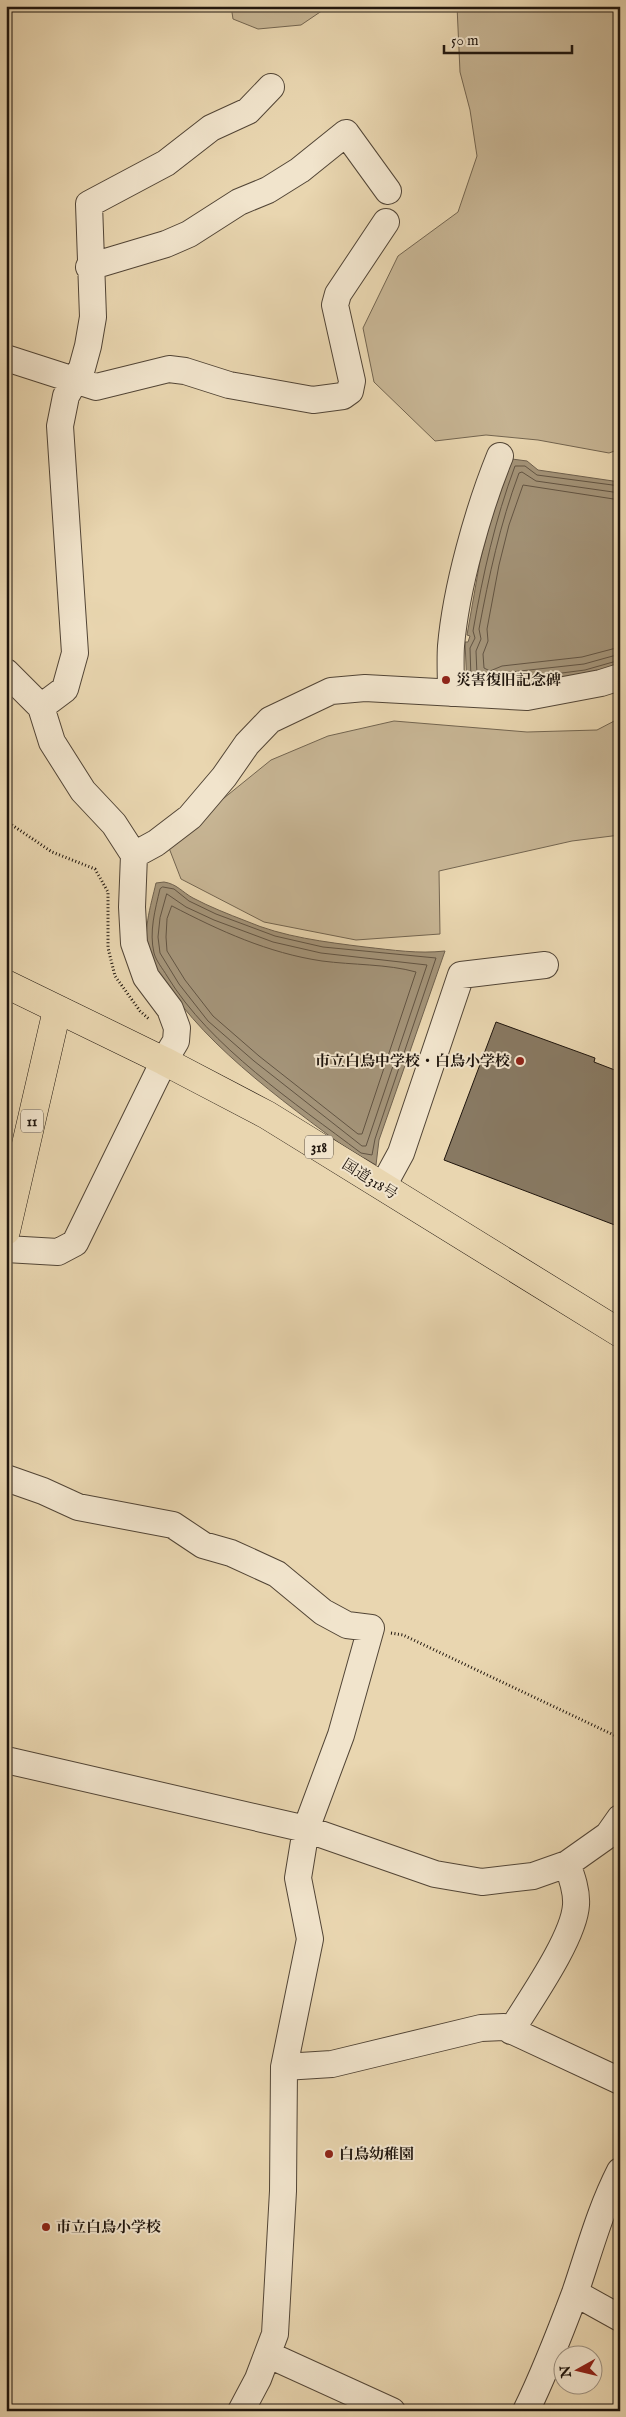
<svg xmlns="http://www.w3.org/2000/svg" width="626" height="2417" font-family="'IM FELL English','Noto Serif JP',serif">
<style>
.green{fill:#c7b594;stroke:#736550}
.water{fill:#a49479;stroke:#6f614e}
.lines{fill:none;stroke-linecap:round;stroke-linejoin:round}
.shore{stroke:#625443;stroke-width:1}
.building{fill:#887962;stroke:#1f150d}
.minor-casing{stroke:#524536;stroke-width:28}
.highway-casing{stroke:#1f150d;stroke-width:29}
.path{stroke:#1f150d;stroke-width:3;stroke-dasharray:1 2.5;stroke-linecap:butt}
.minor{stroke:#f1e4cc;stroke-width:26}
.highway{stroke:#e9d6b0;stroke-width:28}
.poi-dot{fill:#8f2418;stroke:#f1e4cc;stroke-width:2}
.labels{text-anchor:middle;stroke-width:4;stroke-linejoin:round;paint-order:stroke}
.shield{fill:#f1e4cc;stroke:#5e5346;stroke-width:1}
.shield-label{font-size:14px;font-weight:bold;fill:#1f150d}
.poi-label{font-size:15px;font-weight:bold;fill:#1f150d;stroke:#f1e4cc;text-anchor:start}
.street-label{font-size:15px;fill:#1f150d;stroke:#f1e4cc}
</style>
<rect width="100%" height="100%" fill="#e9d6b0"/>
<filter id="stains"><feTurbulence type="fractalNoise" baseFrequency=".004" numOctaves="4"/><feColorMatrix values="0 0 0 0 .2 0 0 0 0 .09 0 0 0 0 .02 0 0 0 .5 -.17"/></filter>
<radialGradient id="worn" r=".72"><stop offset=".6" stop-color="#630" stop-opacity="0"/><stop offset="1" stop-color="#630" stop-opacity=".3"/></radialGradient>
<path class="green" d="M231,6H329L301,25L258,29L233,19Z
M457,6H620V449L609,453L538,440L486,435L435,441L374,382L363,328L398,256L458,212L477,156L470,110L460,72Z
M620,718V835L572,841L439,871L440,934L356,940L264,922L181,879L169,848L208,811L271,760L328,736L394,721L527,732L597,730Z"/>
<path class="water" d="M512,459L527,461L538,470L620,482V665C568,681 520,683 467,687L465,642H468L470,636L467,635L480,561L491,519Z
M164,882C177,884 182,892 193,898C210,907 228,914 246,921C283,937 325,942 365,947C393,950 418,954 445,951L379,1140L376,1165L364,1158L363,1161C297,1111 207,1050 164,980C159,973 153,966 150,958C141,935 151,905 156,883Z"/>
<g class="lines">
<path class="shore" d="M620,493L536,481L522,472L519,473C500,524 489,576 479,629L481,639L476,651L477,675L493,679L502,673L584,664L620,654
M620,500L523,485L509,525L499,565L487,629L488,641L483,654L484,668L490,671L502,666L582,657L620,647
M471,679L470,648L475,638L473,631C483,574 495,520 515,466H525L537,475L620,486
M500,681L585,670L620,660
M163,887L174,889L189,901L216,914L275,936L323,947L436,958L375,1139L372,1155L361,1153C295,1103 210,1047 167,976C163,969 156,961 154,953C149,932 155,910 160,889Z
M167,894L186,907L214,920L273,942L321,953L427,965L366,1146H362L254,1061L208,1021L179,984L160,953L158,937L160,918Z
M172,906C220,931 268,953 322,961C352,965 388,964 416,972L362,1134H358L259,1056L213,1016L185,980L167,951L166,937L167,919Z"/>
</g>
<path class="building" d="M496,1022L595,1058L594,1062L620,1072V1227L444,1160Z"/>
<g class="lines">
<g class="minor-casing">
<path id="minor" d="M89,267L166,244L189,234L239,202L268,190L300,170L346,133L388,191
M6,358L96,387L169,369L185,371L229,385L313,400L343,396L350,391L352,381L335,305L338,294L386,222
M6,672L41,707L52,742L83,791L114,824L134,855L132,907L134,943L146,977L170,1009L177,1028L176,1041L164,1061L75,1243L58,1252L6,1249
M451,693C451,677 450,661 451,646C456,588 478,510 500,456
M41,707L65,689L75,653L60,426L66,396L82,368L88,346L93,317L89,204L166,163L211,128L248,111L271,87
M134,855L156,843L190,817L224,777L247,744L270,720L331,691L365,688L527,697L601,683L620,677
M383,1186L401,1153L461,975L545,965
M6,1478L43,1491L78,1507L173,1525L203,1545L231,1553L277,1574L323,1612L347,1625L371,1628L341,1735L306,1829L298,1878L310,1939L284,2067L283,2191L275,2334L258,2379L241,2411
M6,1760L306,1829L435,1874L482,1882L533,1876L567,1864L608,1835L620,1818
M511,2031C530,2000 574,1938 576,1905C577,1891 572,1877 567,1864
M284,2067L332,2064L481,2028L504,2027L620,2081
M575,2293L620,2318
M269,2355L392,2411
M526,2411C545,2372 560,2333 575,2293C589,2252 600,2210 620,2171"/>
</g>
<g class="highway-casing">
<path id="highway" d="M6,984L164,1061L267,1115L620,1333
M6,1231L57,1010"/>
</g>
<path class="path" d="M6,821L52,852L95,869L108,892V948L115,976L140,1011L150,1020
M391,1633L403,1635L620,1738"/>
<use href="#minor" class="minor"/>
<use href="#highway" class="highway"/>
</g>
<g class="poi-dot">
<circle cx="446" cy="680" r="5"/>
<circle cx="520" cy="1061" r="5"/>
<circle cx="329" cy="2154" r="5"/>
<circle cx="46" cy="2227" r="5"/>
</g>
<g class="labels">
<g class="shield">
<rect x="21" y="1109.5" width="22" height="23" rx="4"/>
<rect x="305" y="1135.5" width="28" height="23" rx="4"/>
</g>
<g class="shield-label">
<text x="32" y="1126">11</text>
<text x="319" y="1152">318</text>
</g>
<g class="poi-label">
<text x="456" y="685">災害復旧記念碑</text>
<text x="510" y="1066" text-anchor="end">市立白鳥中学校・白鳥小学校</text>
<text x="339" y="2159">白鳥幼稚園</text>
<text x="56" y="2232">市立白鳥小学校</text>
</g>
<g class="street-label">
<text transform="translate(370 1179) rotate(32)" y="5">国道318号</text>
</g>
</g>
<rect width="626" height="2417" fill="none" stroke="#e9d6b0" stroke-width="25"/>
<rect x="8" y="8" width="611" height="2402" fill="none" stroke="#1f150d" stroke-width="2.5"/>
<rect x="12" y="12" width="601" height="2392" fill="none" stroke="#1f150d"/>
<g transform="translate(578 2370) rotate(262)"><circle r="24" fill="#f1e4cc" stroke="#9d9180"/>
<path d="M0-4L9 19L0 12L-9 19Z" fill="#8f2418"/>
<text y="-8" font-size="14" font-weight="bold" text-anchor="middle" fill="#1f150d">N</text>
</g>
<path d="M444 45v8h128v-8" fill="none" stroke="#1f150d" stroke-width="2.5"/>
<text x="451" y="45" font-size="15" fill="#1f150d" stroke="#f1e4cc" stroke-width="4" paint-order="stroke">50 m</text>
<rect width="100%" height="100%" filter="url(#stains)"/>
<rect width="100%" height="100%" fill="url(#worn)"/>
</svg>
